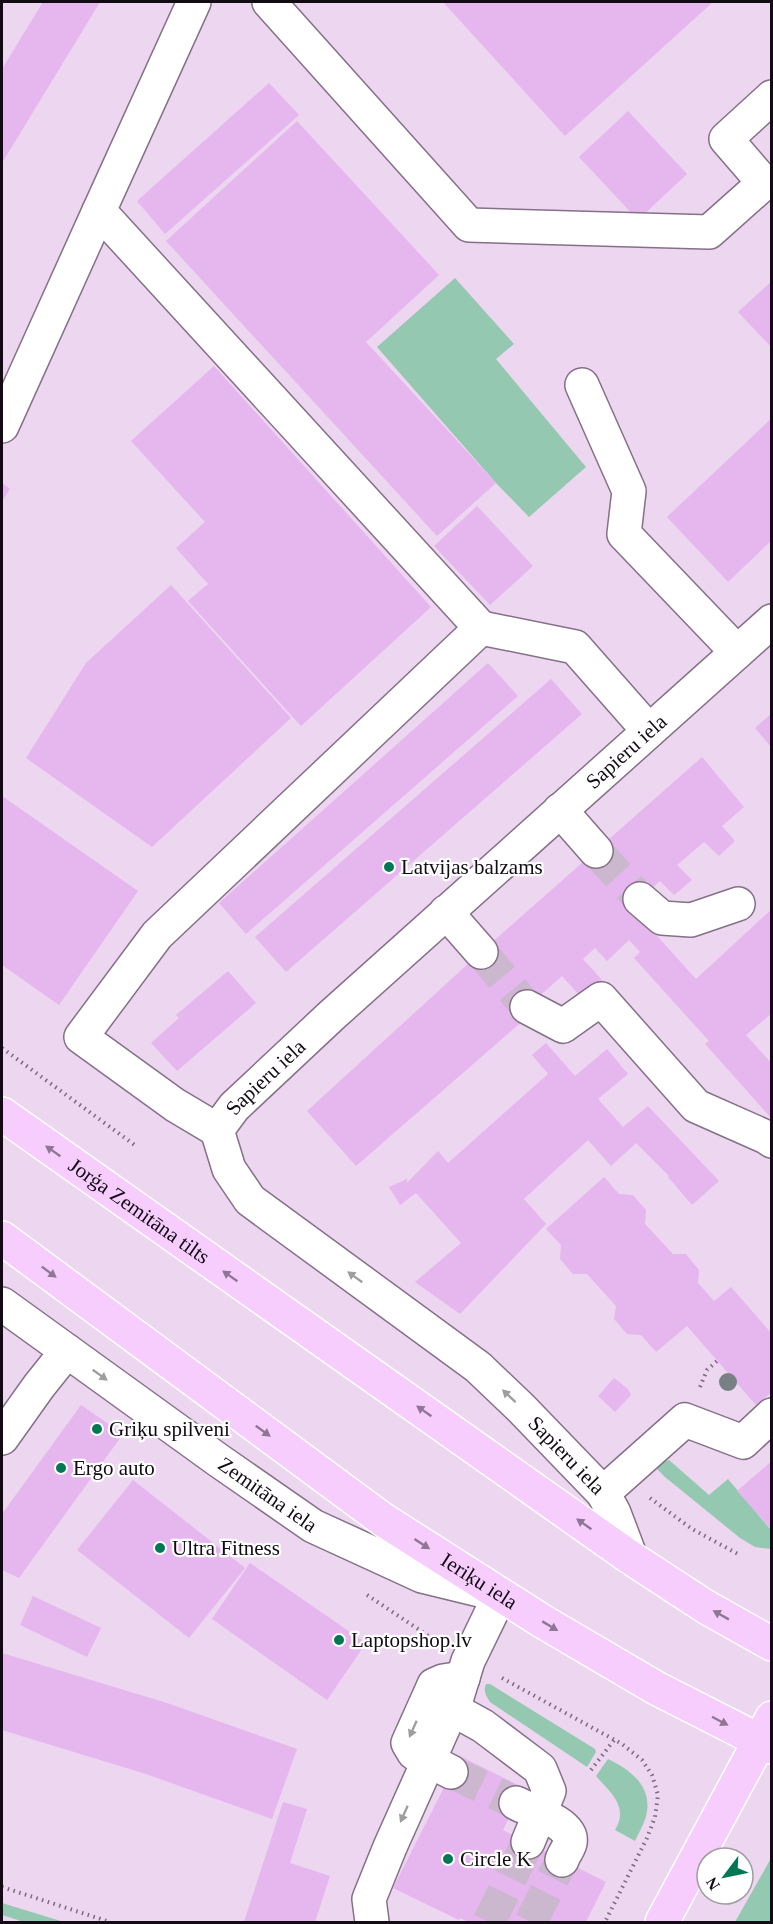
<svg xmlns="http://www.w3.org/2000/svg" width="773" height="1924" font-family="'Times New Roman',serif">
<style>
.green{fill:#95c8b0}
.building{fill:#e6b6ee}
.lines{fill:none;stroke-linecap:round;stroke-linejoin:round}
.minor-tunnel{stroke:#cbb8cf;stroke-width:33;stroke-dasharray:33 16;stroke-linecap:butt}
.minor-casing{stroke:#857088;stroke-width:36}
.major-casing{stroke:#fff;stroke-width:36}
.path{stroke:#7a6c7d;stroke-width:4;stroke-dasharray:1.5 4.5;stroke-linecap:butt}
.minor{stroke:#fff;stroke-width:33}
.major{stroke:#f6cdfd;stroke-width:33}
.tree{fill:#778084}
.oneway{fill:#8f7694}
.oneway2{fill:#a09da1}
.poi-dot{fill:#007854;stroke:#fff;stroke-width:2}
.labels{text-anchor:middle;stroke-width:4.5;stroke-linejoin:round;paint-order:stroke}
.street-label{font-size:21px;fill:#120b14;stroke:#fff}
.poi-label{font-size:21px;fill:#120b14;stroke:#fff;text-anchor:start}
</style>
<rect width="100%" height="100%" fill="#ecd6f0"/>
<path class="green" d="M455,278L514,344L496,359L586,467L529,517L496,483L377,347Z
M669,1460L709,1495L728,1479L771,1530V1549L755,1547L740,1538L665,1477L657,1469L659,1464Z
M486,1684H490L595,1749L596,1752L587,1767L490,1702C486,1696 483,1691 486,1684Z
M608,1759C629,1769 651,1785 647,1811C646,1821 639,1832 635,1841L615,1830C629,1807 611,1793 596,1776Z
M770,1860L772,1861L771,1922H735Z
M2,1903L64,1922H24L2,1915Z"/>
<path class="building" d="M43,2H100L2,163V69Z
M443,2H713L565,136Z
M269,83L299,115L165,234L137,201Z
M628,111L687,174L638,220L579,157Z
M297,121L439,275L366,342L496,483L437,536L166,241Z
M772,281V348L738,312Z
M214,366L431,607L301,726L188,601L208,584L176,548L205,522L131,441Z
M772,418V540L728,582L667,517Z
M2,483L10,489L2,501Z
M477,506L533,566L490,605L434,546Z
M171,585L291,718L152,847L26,758L86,663Z
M488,663L518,696L246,934L219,903Z
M551,679L582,714L286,972L255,937Z
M772,713V748L755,728Z
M702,757L744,807L722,826L735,841L719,856L704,842L677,865L692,880L674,895L660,881L631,907L696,979L772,909V1013L746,1035L772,1064V1119L705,1044L709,1041L634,958L640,952L629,940L607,961L595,948L583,959L602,980L582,998L562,976L527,1007L525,1019L356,1166L307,1111L481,952Z
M2,796L138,891L59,1005L2,965Z
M228,971L256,1003L177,1071L151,1043L179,1018L176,1015Z
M546,1043L575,1076L607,1049L628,1074L598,1099L623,1127L648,1106L719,1181L692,1205L668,1177L669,1176L636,1143L611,1166L588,1140L524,1199L546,1224L460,1314L415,1282L461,1243L416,1193L400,1205L389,1187L407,1179V1183L438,1151L448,1163L548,1074L532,1055Z
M604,1177L619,1194L633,1195L646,1210L645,1224L673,1254H686L699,1270L698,1283L714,1301L731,1287L772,1334V1392L756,1405L687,1326L656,1352L641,1335L627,1334L614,1319L616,1306L587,1274H573L560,1259L561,1245L546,1229Z
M614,1378L628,1389L631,1395L615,1412L598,1396Z
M81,1405L123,1434L19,1578L2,1570V1514Z
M772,1461V1530L737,1491Z
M133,1480L245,1568L189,1638L77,1550Z
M250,1563L366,1643L327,1700L212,1619Z
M33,1596L101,1628L87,1657L20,1625Z
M2,1653L167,1703L297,1749L272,1819L146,1774L2,1730Z
M460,1756L524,1788L503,1830L606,1882L586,1922H468L460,1918L459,1920L393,1888Z
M283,1802L307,1809L290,1863L330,1876L315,1922H244Z"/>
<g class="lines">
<path class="minor-tunnel" d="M596,851L640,899
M481,952L527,1007
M451,1772L516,1803
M489,1922L528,1842
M531,1922L562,1860"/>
<g class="minor-casing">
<g id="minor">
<path d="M194,2L99,211L481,628L157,935L81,1037L175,1105L217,1130"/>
<path d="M269,2L469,225L709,232L764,183L726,139L772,97"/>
<path d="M582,385L629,491L624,534L737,652"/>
<path d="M2,426L99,211"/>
<path d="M481,628L575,647L649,731"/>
<path d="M560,810L596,851"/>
<path d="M640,899L662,918L691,920L738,904"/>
<path d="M446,912L481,952"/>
<path d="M527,1007L563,1026L601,999L696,1106L766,1137L772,1141"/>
<path id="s1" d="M217,1130L234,1107L331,1016L772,621"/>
<path id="s2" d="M217,1130L229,1169L250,1200L478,1367L521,1408L603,1493L614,1513L631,1558"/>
<path id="s3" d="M2,1304L218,1460L313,1526L422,1576L500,1595L468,1661L457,1697L390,1847L369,1899L372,1922"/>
<path d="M2,1438L39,1386L67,1351"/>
<path d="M603,1493L685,1420L743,1442L772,1415"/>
<path d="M452,1709L483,1726L540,1769L549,1791L528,1842"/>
<path d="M451,1772L414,1753L408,1743L434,1685L443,1681L463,1678"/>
<path d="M516,1803C531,1811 574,1823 570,1843C569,1848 564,1854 562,1860"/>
</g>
</g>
<g class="major-casing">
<g id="major">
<path id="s4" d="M2,1114L631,1558L706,1607L772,1644"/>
<path id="s5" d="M2,1238L382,1519L542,1621L656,1688L772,1747"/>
<path d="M662,1922L772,1718"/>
</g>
</g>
<path class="path" d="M2,1048L136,1146
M700,1387L707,1370L717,1361
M650,1498L692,1529L738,1554
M367,1595L436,1641
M502,1678L622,1744L642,1760L652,1775L658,1795L655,1817L647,1838L605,1922
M591,1770L614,1740
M2,1887L110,1922"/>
<use href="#minor" class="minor"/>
<use href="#major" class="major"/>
</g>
<circle class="tree" cx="728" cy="1382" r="9"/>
<defs><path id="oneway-solid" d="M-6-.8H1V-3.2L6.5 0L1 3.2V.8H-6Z" transform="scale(1.5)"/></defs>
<g class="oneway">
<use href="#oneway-solid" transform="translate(53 1151) rotate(-145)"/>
<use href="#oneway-solid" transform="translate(49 1272) rotate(37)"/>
<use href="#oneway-solid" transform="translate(230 1276) rotate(-145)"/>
<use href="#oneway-solid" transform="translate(424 1411) rotate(-145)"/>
<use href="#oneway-solid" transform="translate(263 1431) rotate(36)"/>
<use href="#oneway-solid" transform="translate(584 1524) rotate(-145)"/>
<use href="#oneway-solid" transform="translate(422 1544) rotate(33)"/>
<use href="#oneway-solid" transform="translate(721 1615) rotate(-151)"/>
<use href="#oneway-solid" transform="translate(550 1626) rotate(31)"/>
<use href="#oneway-solid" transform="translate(720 1721) rotate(28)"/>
</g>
<g class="oneway2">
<use href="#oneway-solid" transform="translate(355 1277) rotate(-144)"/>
<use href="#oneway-solid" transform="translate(100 1375) rotate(36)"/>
<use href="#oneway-solid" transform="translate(509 1396) rotate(-137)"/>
<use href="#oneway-solid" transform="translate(413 1729) rotate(114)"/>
<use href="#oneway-solid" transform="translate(404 1814) rotate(114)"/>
</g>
<g class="poi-dot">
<circle cx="389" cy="867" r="6"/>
<circle cx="97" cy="1429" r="6"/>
<circle cx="61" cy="1468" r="6"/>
<circle cx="160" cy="1548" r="6"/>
<circle cx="339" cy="1640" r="6"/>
<circle cx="448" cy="1859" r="6"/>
</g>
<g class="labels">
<g class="street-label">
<text dy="7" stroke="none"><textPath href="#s1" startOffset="558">Sapieru iela</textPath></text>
<text dy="7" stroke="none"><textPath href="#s1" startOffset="72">Sapieru iela</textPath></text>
<text dy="7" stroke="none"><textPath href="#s4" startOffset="168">Jorģa Zemitāna tilts</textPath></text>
<text dy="7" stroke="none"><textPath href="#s2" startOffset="486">Sapieru iela</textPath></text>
<text dy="7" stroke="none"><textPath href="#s3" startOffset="327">Zemitāna iela</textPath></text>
<text dy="7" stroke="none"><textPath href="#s5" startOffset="588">Ieriķu iela</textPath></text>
</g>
<g class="poi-label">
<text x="401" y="874">Latvijas balzams</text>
<text x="109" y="1436">Griķu spilveni</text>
<text x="73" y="1475">Ergo auto</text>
<text x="172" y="1555">Ultra Fitness</text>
<text x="351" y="1647">Laptopshop.lv</text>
<text x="460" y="1866">Circle K</text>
</g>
</g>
<rect width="773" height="1924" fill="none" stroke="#120b14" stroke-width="6"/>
<g transform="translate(725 1876) rotate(238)"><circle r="28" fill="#ffffff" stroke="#a09da1" stroke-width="1.5"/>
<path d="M0-4.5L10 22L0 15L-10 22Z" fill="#007854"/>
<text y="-9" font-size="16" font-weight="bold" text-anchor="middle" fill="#120b14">N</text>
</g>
</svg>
